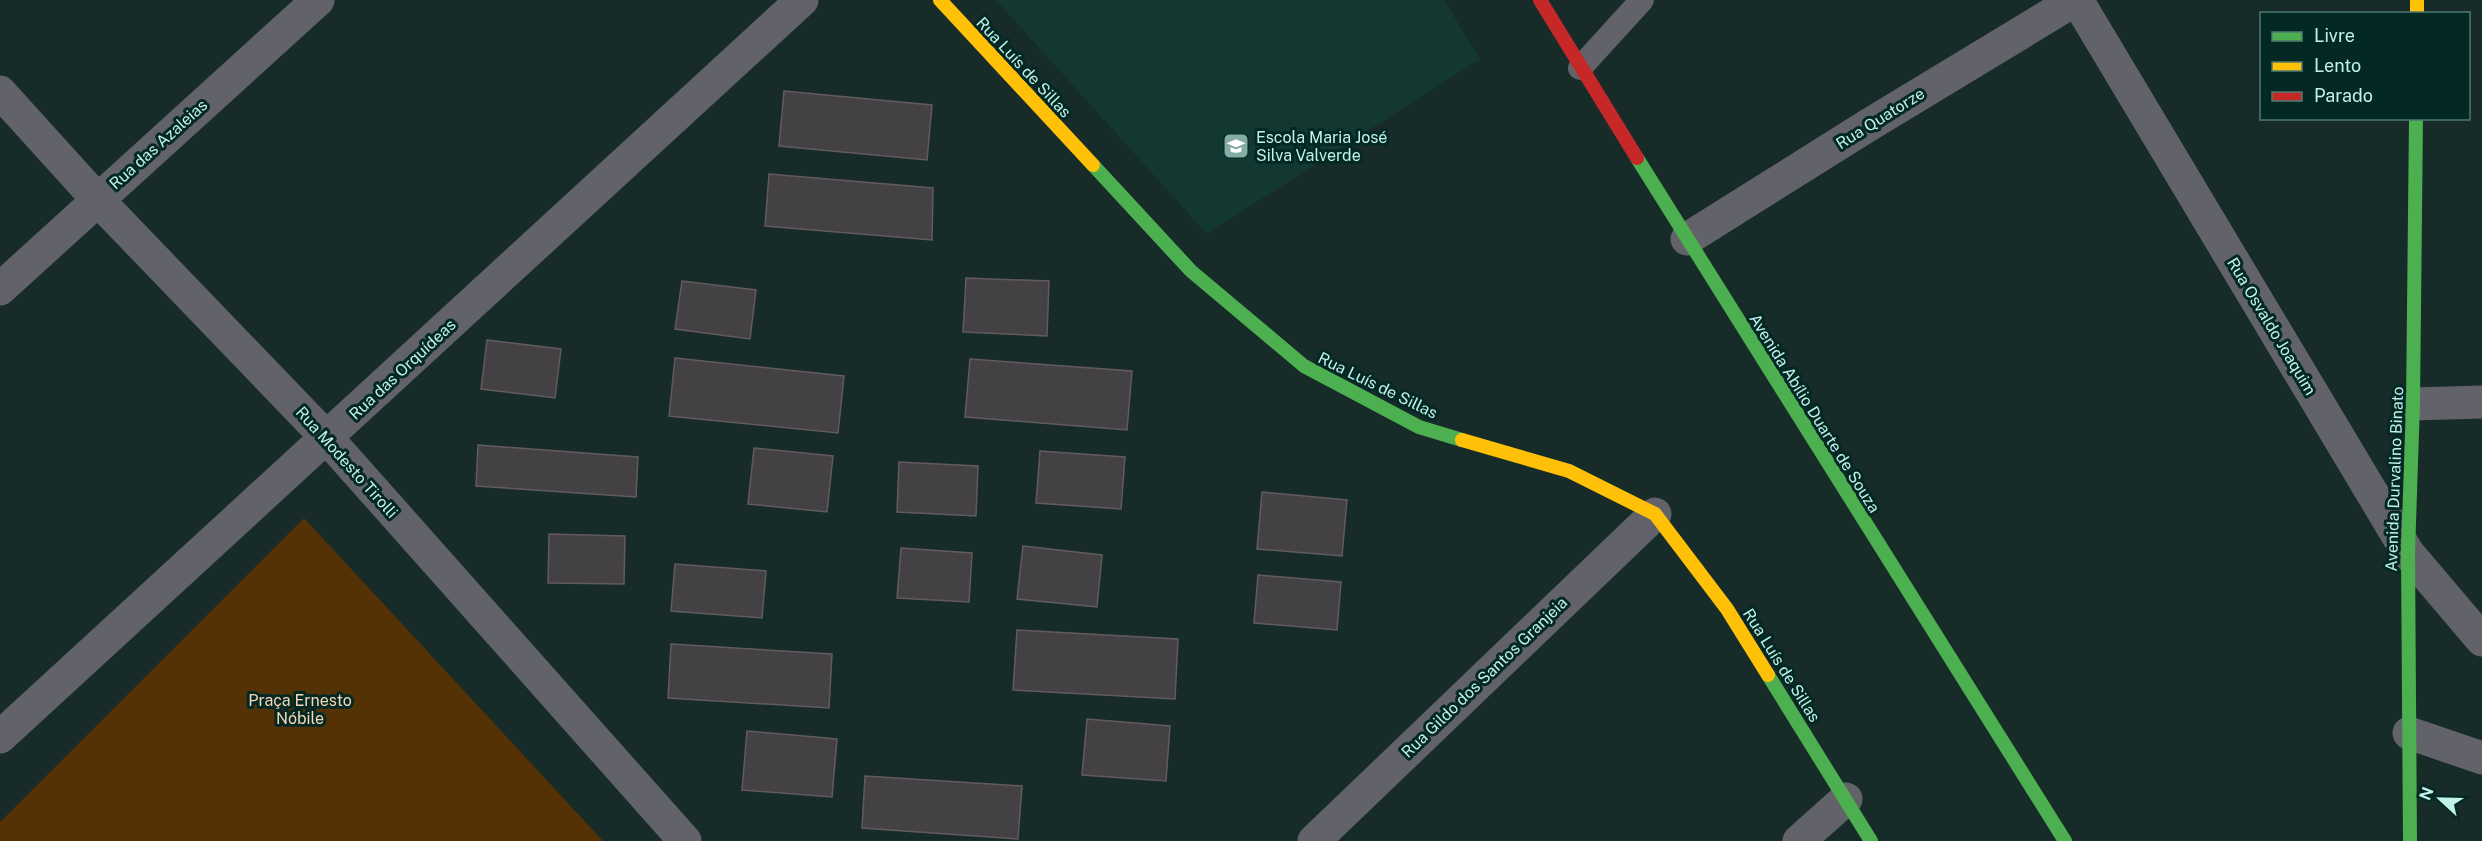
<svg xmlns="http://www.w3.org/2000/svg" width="2482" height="841" font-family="'Public Sans',sans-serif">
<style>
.built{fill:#133832}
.green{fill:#543205}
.building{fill:#444144;stroke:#625b5e;stroke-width:1.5}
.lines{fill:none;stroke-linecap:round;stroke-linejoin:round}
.lane{stroke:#62636a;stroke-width:24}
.street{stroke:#62636a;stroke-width:33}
.fast{stroke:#4caf50;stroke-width:14}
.slow{stroke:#ffc107;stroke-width:14}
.jam{stroke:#c62828;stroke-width:14}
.labels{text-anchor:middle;stroke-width:6;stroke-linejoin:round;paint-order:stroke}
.street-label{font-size:16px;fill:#c0f2e9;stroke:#042925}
.poi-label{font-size:16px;fill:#c0f2e9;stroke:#042925;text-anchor:start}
.park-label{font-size:16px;fill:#f9d5b5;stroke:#042925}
</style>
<rect width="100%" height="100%" fill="#172b28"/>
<path class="built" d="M996,0H1444L1480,59L1207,234Z"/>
<path class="green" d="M304,518L603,841H0V822Z"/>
<path class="building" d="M784,91L932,105L927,160L779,146Z
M769,174L933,188L932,240L765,226Z
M966,278L1049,281L1047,336L963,332Z
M682,281L756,290L750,339L675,329Z
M487,340L561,349L555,398L481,389Z
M675,358L844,376L838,433L669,416Z
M970,359L1132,371L1127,430L965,417Z
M478,445L638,457L636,497L476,486Z
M754,448L833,456L827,512L748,504Z
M1040,451L1125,457L1121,509L1036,503Z
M899,462L978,466L976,516L897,512Z
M1262,492L1347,500L1342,556L1257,549Z
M549,534L625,536L624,584L548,583Z
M1023,546L1102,555L1097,607L1017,599Z
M901,548L972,553L969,602L897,598Z
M675,564L766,571L762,618L671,611Z
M1258,575L1341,582L1337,630L1254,623Z
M1017,630L1178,639L1175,699L1013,690Z
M671,644L832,654L829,708L668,698Z
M1087,719L1170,726L1166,781L1082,775Z
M747,731L837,739L832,797L742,790Z
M865,776L1022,786L1018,839L862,828Z"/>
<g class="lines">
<path class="lane" d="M1580,68L1642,0"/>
<path class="street" d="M2077,0L2408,553L2482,640
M0,92L97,199L327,438L685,841
M1687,239L1867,126L2075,0
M0,289L318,0
M2413,404L2482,402
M2409,733L2482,758
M0,737L802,0
M1314,841L1655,514
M1799,841L1846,799"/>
<path class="fast" d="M1637,158L2065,841
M1093,165L1191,271L1304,366L1419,427L1462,440
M1768,675L1871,841
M2410,841L2408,553L2413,404L2416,118"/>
<path class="slow" d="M940,0L1093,165
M2417,0V14
M1462,440L1569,471L1655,514L1727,609L1768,675"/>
<path class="jam" d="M1540,0L1637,158"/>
</g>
<defs>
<g id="school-square" transform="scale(1.35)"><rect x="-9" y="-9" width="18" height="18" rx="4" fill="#85aca5" stroke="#042925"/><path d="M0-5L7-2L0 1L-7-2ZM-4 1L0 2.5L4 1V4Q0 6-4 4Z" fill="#fff"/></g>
</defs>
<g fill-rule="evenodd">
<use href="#school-square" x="1236" y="146"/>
</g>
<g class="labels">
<g class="street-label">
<text transform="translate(1024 67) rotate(47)" y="6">Rua Luís de Sillas</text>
<text transform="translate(1880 118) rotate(-32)" y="6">Rua Quatorze</text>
<text transform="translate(158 144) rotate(-42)" y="6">Rua das Azaleias</text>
<text transform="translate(2272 326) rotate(59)" y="6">Rua Osvaldo Joaquim</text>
<text transform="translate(402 369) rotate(-43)" y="6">Rua das Orquídeas</text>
<text transform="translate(1378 385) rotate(26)" y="6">Rua Luís de Sillas</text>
<text transform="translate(1815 413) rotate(58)" y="6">Avenida Abílio Duarte de Souza</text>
<text transform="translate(347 462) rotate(48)" y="6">Rua Modesto Tirolli</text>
<text transform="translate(2394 479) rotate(-88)" y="6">Avenida Durvalino Binato</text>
<text transform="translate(1782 665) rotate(58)" y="6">Rua Luís de Sillas</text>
<text transform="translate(1484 677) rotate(-44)" y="6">Rua Gildo dos Santos Granjeia</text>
</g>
<g class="poi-label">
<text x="1256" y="143">Escola Maria José<tspan x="1256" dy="18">Silva Valverde</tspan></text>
</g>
<g class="park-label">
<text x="300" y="706">Praça Ernesto<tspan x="300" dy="18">Nóbile</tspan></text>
</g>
</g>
<rect x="2260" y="12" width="210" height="108" fill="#042925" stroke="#4f7973" stroke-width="1.5"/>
<rect x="2272" y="32" width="30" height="9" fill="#4caf50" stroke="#4f7973" stroke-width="1.5"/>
<text x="2314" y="42" font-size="18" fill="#c0f2e9">Livre</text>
<rect x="2272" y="62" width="30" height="9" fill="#ffc107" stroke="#4f7973" stroke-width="1.5"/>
<text x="2314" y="72" font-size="18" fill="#c0f2e9">Lento</text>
<rect x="2272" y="92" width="30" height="9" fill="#c62828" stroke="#4f7973" stroke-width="1.5"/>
<text x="2314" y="102" font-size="18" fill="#c0f2e9">Parado</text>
<g transform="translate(2440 799) rotate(292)" stroke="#042925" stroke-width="4.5" paint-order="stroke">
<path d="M0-4.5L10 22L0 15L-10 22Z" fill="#c0f2e9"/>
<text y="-9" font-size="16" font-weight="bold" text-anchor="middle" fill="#c0f2e9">N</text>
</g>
</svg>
